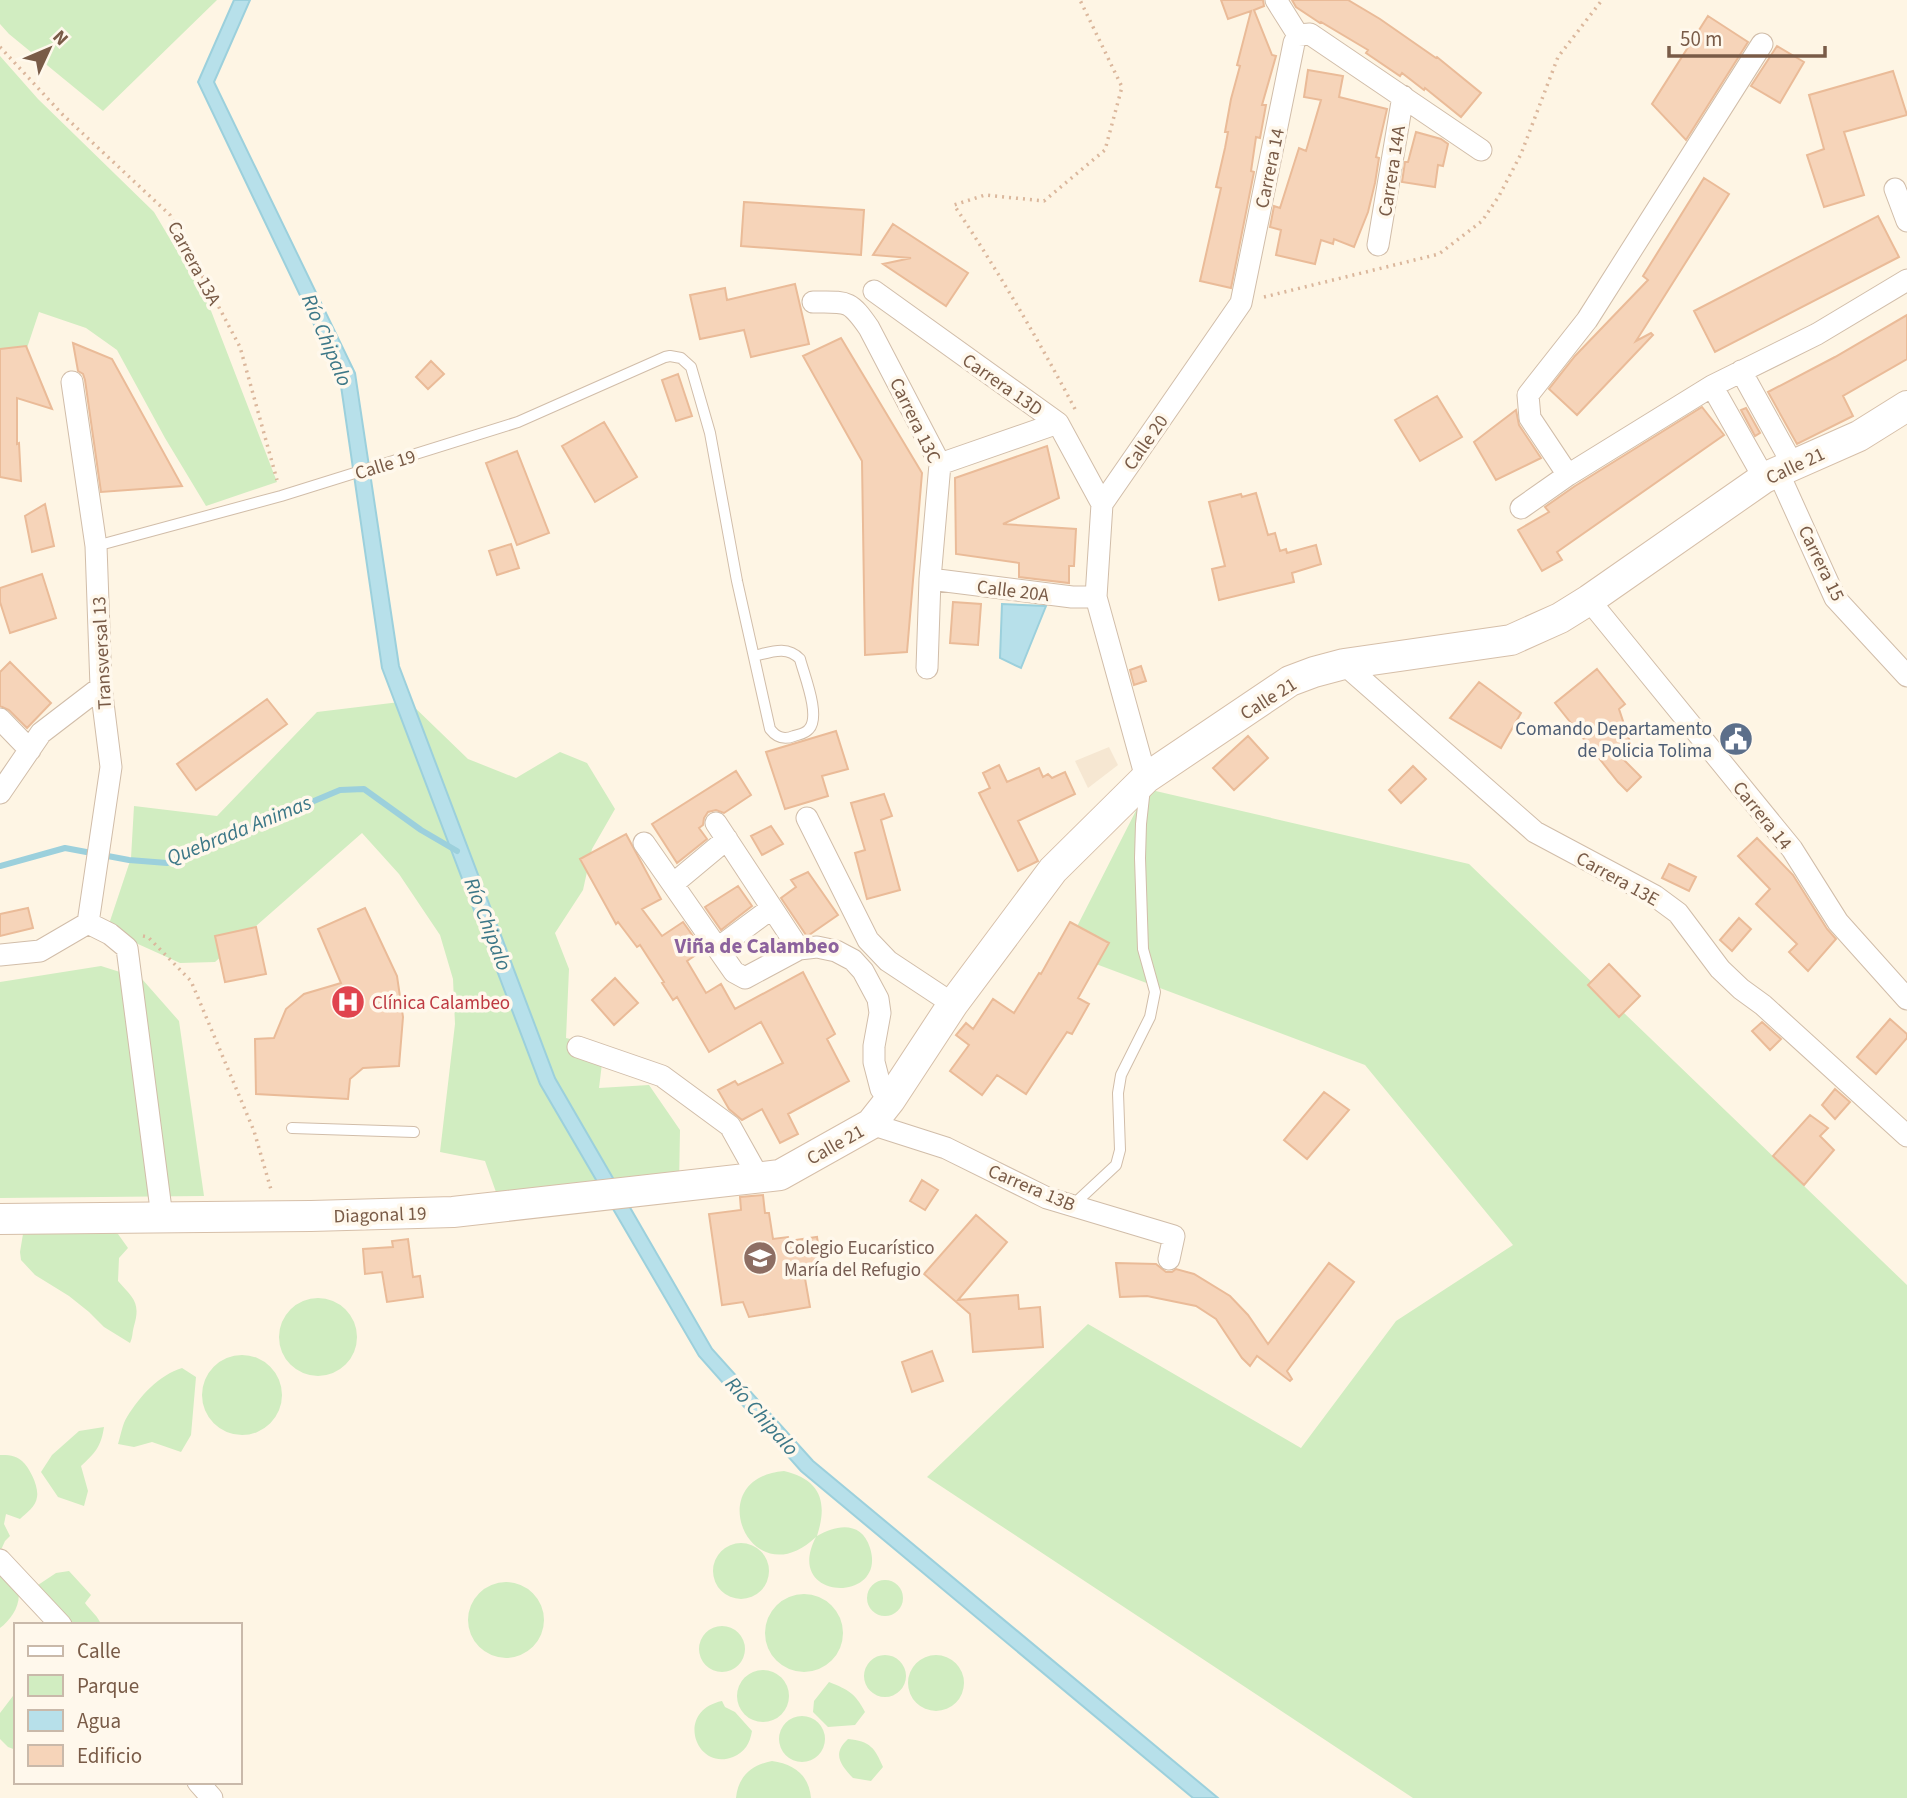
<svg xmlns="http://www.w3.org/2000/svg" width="1907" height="1798" font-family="'Source Sans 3',sans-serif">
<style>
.residential{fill:#f6e7d2}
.green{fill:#d1edc1}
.water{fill:#b7e0ea;stroke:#9cd0dc;stroke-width:2}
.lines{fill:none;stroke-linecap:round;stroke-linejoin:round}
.stream{stroke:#9cd0dc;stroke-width:6}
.building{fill:#f6d4b9;stroke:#eabb98;stroke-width:2}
.lane-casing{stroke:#d1bda9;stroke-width:12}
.street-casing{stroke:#d1bda9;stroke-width:23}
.secondary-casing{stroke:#d6bfa9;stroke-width:32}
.path{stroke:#dbb79c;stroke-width:3.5;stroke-dasharray:2 5;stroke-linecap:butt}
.lane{stroke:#fff;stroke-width:10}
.street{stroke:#fff;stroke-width:21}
.secondary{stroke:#fff;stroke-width:30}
.labels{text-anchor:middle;stroke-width:7;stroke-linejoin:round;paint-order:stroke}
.street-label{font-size:19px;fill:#795b47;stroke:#fff8ec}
.service-label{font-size:19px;fill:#4e5e75;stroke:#fff8ec;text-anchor:end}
.health-label{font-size:19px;fill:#be3a42;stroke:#fff8ec;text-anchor:start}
.education-label{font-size:19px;fill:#785e54;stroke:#fff8ec;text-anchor:start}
.water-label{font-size:21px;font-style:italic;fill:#3c7787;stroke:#fff8ec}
.neighbourhood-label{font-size:21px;font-weight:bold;fill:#8c629d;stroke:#fff8ec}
</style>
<rect width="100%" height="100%" fill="#fef5e4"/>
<path class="residential" d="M1109,747L1118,765L1088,788L1075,761Z"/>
<path class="green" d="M0,0H217L103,111L9,34L0,24Z
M0,56L38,99L154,212L208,303L277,482L206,506L165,438L117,350L86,328L39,312L9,402L0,403Z
M408,701L468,759L516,778L560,752L587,763L615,809L592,849L583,890L555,933L569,969L566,1038L604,1047L599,1088L649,1085L680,1130L679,1184L497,1195L485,1161L440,1152L455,1024L453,979L440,935L399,874L362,833L215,962L180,963L107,930L131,858L134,806L217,816L317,712Z
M1147,789L1469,864L1907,1285V1798H1413L927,1477L1088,1324L1301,1448L1396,1321L1513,1245L1365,1065L1064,952Z
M101,966L142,979L179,1021L204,1196L0,1198V982Z
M98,1227L118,1234L128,1248L119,1258L118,1281C133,1298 141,1302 134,1326C132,1333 133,1337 130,1343L104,1327L89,1312L69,1296L35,1275L21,1260L20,1252L23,1234Z
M279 1337a39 39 0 1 1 78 0a39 39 0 1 1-78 0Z
M202 1395a40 40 0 1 1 80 0a40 40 0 1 1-80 0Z
M182,1368L196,1377L191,1435L181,1452L152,1442L134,1447L118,1444C121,1435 122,1425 127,1417C140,1396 159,1375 182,1368Z
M104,1427C101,1447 95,1453 81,1466L88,1491L84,1506L58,1497L41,1472L52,1455L79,1431Z
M0,1455C8,1455 15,1455 22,1461C30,1468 39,1487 37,1497C36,1507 26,1513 20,1519L6,1514L4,1524L10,1536L5,1541L0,1552Z
M784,1471C821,1480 828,1502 817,1536C837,1524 862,1521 870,1548C888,1604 782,1602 816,1537C751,1599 699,1478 784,1471Z
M713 1571a28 28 0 1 1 56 0a28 28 0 1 1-56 0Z
M0,1561C5,1569 16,1580 18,1589C22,1604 11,1620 0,1628Z
M69,1571L91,1595L85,1603C90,1610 99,1617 101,1625H47L35,1587L56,1573Z
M867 1598a18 18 0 1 1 36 0a18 18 0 1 1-36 0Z
M468 1620a38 38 0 1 1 76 0a38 38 0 1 1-76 0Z
M765 1633a39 39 0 1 1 78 0a39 39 0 1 1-78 0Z
M699 1649a23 23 0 1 1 46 0a23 23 0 1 1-46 0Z
M864 1676a21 21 0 1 1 42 0a21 21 0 1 1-42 0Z
M908 1683a28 28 0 1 1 56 0a28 28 0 1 1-56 0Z
M737 1696a26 26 0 1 1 52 0a26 26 0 1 1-52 0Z
M829,1682C849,1690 855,1693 865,1712L855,1725L828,1727L813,1712L814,1701Z
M16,1692V1750L8,1747L0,1739V1713Z
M722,1701L725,1707L735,1712L752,1731C750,1743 745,1752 733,1757C696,1772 674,1711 722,1701Z
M779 1739a23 23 0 1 1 46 0a23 23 0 1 1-46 0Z
M848,1739C870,1741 875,1748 883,1767L871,1781L853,1778C840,1764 832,1754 848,1739Z
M772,1761C794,1764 809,1775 811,1798H736C738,1776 752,1765 772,1761Z"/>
<path class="water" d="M234,0H250L214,82L355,373L399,666L555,1078L712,1349L813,1461L1218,1798H1193L801,1471L699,1356L540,1084L382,668L340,379L198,82Z
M1002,604L1046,606L1021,668L1000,658Z"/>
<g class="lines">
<path class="stream" d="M0,866L65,848L129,860L167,863L340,790L364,789L421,830L457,851"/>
</g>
<path class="building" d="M1221,0H1263L1264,6L1254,10L1272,55L1276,56L1262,105H1266L1260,138L1256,137L1251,171L1254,172L1231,288L1200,281L1221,188L1216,187L1225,148L1228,132H1225L1231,99L1240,66L1237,65L1251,11L1228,19Z
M1292,0H1348L1380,19L1436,58L1437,57L1481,93L1461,117L1425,88L1424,90L1402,73L1400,76L1366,53L1368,50L1321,22L1320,23L1296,7Z
M1708,16L1748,42L1686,140L1652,104Z
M1777,46L1804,62L1780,103L1751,86Z
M1308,70L1343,76L1339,97L1387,109L1376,157L1379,158L1375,183L1368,212L1354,247L1334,239L1333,244L1321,240L1315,264L1276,255L1281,230L1270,227L1274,206L1280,208L1299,148L1306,151L1321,100L1304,97Z
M1893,71L1907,115L1844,132L1864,195L1824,207L1807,155L1824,149L1809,95Z
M1416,132L1441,139L1448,144L1443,166L1438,165L1435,187L1402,182L1405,162H1408Z
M1704,178L1729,194L1636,341L1651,333L1653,335L1577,415L1549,389L1575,356L1648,280L1643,276Z
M744,202L864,210L861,255L741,246Z
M1878,216L1899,257L1715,352L1694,311Z
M893,224L968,273L946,306L883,264L911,258L873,255Z
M795,284L809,344L751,357L744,330L700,339L690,295L725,288L727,300Z
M1907,315V359L1843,396L1853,416L1797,444L1768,392L1835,357Z
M841,338L922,473L907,652L865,655L862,461L803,356Z
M73,343L112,359L182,486L101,492L85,380L83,374L78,371Z
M26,346L52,409L17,398V444L19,443L21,481L0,477V349Z
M431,361L444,374L428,389L416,377Z
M678,374L692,416L676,421L662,380Z
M1437,396L1462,437L1420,461L1395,420Z
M1702,407L1724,435L1557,552L1562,560L1542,571L1518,530L1549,512L1545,507L1575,486Z
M1746,408L1760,433L1755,436L1741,410Z
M1516,410L1519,425L1541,458L1496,480L1474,442Z
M604,422L637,477L595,502L562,446Z
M1047,446L1059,498L1003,524L1076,529L1074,566H1069V583L1019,577V563L956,554L955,478Z
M517,451L549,533L517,545L486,463Z
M1256,493L1268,535L1275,533L1280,551L1286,549L1287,553L1316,545L1321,564L1292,573L1294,582L1219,600L1212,569L1225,566L1209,502L1241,494L1242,497Z
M45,504L54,546L32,552L25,516Z
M511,544L519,568L497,575L489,551Z
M42,574L56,618L10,633L0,602V588Z
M953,602L981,604L978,645L950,643Z
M10,662L51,703L27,728L9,710L0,706V672Z
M1141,666L1146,681L1134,685L1130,670Z
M1597,669L1625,704L1619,709L1633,751L1619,755L1641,777L1627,791L1618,782L1555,703Z
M1479,682L1521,713L1501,748L1450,718Z
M267,699L287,724L196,790L177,764Z
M836,731L848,769L822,776L828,796L785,809L766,752Z
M1248,736L1268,758L1234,790L1213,768Z
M999,765L1007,782L1039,768L1043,777L1048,774L1052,778L1065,772L1075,794L1018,821L1038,861L1018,871L979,793L990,788L983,773Z
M1413,766L1426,779L1401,803L1389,790Z
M736,771L751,795L724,813L716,810L708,812L704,818L703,825L699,828L707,839L677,863L652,824Z
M884,794L892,816L881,820L900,890L867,899L855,853L865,850L851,803Z
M771,826L783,844L762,855L751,836Z
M626,834L661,899L642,909L662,936L683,922L703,950L687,961L706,993L721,984L735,1009L803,972L835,1034L827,1039L849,1081L788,1114L798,1134L780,1143L762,1109L742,1120L729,1109L718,1090L735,1081L738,1085L783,1063L761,1022L709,1052L677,997L673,1000L662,983L664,982L640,945L637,947L618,922L616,924L580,859Z
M1757,838L1793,875L1827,929L1836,939L1808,971L1789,952L1797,944L1756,904L1770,889L1738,856Z
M1669,864L1696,877L1689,891L1662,878Z
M808,872L838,915L809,935H806L781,898L796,887L791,880Z
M738,886L752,906L721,930L705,907Z
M28,908L33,928L0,936V914Z
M365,908L397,976L403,1017L399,1066L363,1068L350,1079L348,1099L256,1094L255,1039L274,1038L286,1009L304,994L341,983L318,929Z
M1739,918L1751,929L1732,951L1720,940Z
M1070,922L1109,943L1078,998L1089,1004L1072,1034L1067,1032L1026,1094L997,1075L982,1095L950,1071L969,1045L956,1035L966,1023L973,1029L993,999L1014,1013L1039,973L1041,974Z
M256,927L266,974L225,982L215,936Z
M1609,964L1640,996L1619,1017L1588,985Z
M615,978L638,1003L614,1025L592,1000Z
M1890,1019L1907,1034V1038L1876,1074L1857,1057Z
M1762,1022L1781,1039L1770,1050L1752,1031Z
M1835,1089L1850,1102L1835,1119L1822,1105Z
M1324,1092L1349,1110L1307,1159L1284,1140Z
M1810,1115L1828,1128L1820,1136L1834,1150L1804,1185L1773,1156Z
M922,1180L938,1190L925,1210L910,1201Z
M763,1195L765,1213H769L773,1239L788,1237L789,1241L817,1237L821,1264L803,1267L810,1307L749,1317L743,1302L722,1305L709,1214L741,1210L740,1197Z
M976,1215L1007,1242L958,1300L1018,1295L1019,1309L1040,1307L1043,1347L973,1352L970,1314L924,1274Z
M408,1239L413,1277L420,1276L423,1297L387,1302L382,1272L365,1274L363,1249L393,1247L392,1241Z
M1116,1263L1156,1264L1166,1272H1172L1176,1269L1194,1274L1230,1296L1248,1315L1268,1344L1329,1263L1354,1282L1287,1371L1292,1379L1290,1381L1257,1356L1250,1366L1242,1358L1216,1319L1196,1306L1147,1296L1120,1297Z
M932,1351L943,1381L912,1392L902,1362Z"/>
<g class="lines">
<g class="lane-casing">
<path id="lane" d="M96,546L281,496L518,422L665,357L670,356L681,358L691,367L710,433L737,581L770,729C777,738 784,740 794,736C800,734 805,734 809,729C821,716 804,675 800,659C787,645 771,652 754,656
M292,1128L414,1132
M1073,1205L1116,1165L1120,1150L1118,1093L1121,1075L1150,1017L1155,992L1143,949L1140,858L1141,824L1145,788"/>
</g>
<g class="street-casing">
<path id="street" d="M1276,0L1298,35L1310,34L1481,150
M1895,189L1907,221
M1378,245L1403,96
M874,291L1058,423L1102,504
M813,302C847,302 849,299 869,328L940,464L930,579L927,668
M1741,371L1793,465
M72,382L96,546L101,687L111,767L88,923
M1712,386L1764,478
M940,464L1058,423
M1778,472L1835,598L1907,676
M1568,475L1530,418L1528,395L1587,320L1762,44
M1521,508L1568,475L1712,386L1817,334L1907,280
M930,579L1072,597H1096
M1589,600L1792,849L1838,922L1907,999
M1344,664L1535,832L1655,896L1678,913L1720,969L1741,989L1763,1005L1907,1136
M0,719L30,750
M1146,778L1096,597L1102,504L1241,303L1294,43L1298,35
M0,793L41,733L101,687
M807,818L868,940L888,961L953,1004
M716,823L799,949
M644,843L734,972L745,978L799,949L817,947L836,951L853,960L863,971L878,999L880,1013L874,1046V1062L881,1089L890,1100
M673,884L727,839
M718,948L772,908
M0,955L40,951L88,923L110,934L127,948L162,1217
M578,1047L662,1076L730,1126L759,1178
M871,1124L946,1148L1047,1198L1174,1236L1169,1259
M0,1560L61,1625
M198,1782L212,1798"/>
</g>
<g class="secondary-casing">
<path id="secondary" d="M0,1219L311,1216L453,1212L780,1175L871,1124L890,1100L953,1004L1053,870L1146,778L1290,681L1314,672L1344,664L1511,640L1560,618L1589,600L1764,478L1859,436L1907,406"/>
</g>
<path class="path" d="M0,47L63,115L170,215L240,347L277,480
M1264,297L1439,254L1482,221L1499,196L1521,154L1558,57L1602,0
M1075,409C1038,339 998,271 954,205L985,195L1044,201L1105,150L1122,87L1080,0
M143,936L148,937L191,981L254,1131L272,1193"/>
<use href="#lane" class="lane"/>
<use href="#street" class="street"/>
<use href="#secondary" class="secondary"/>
</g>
<defs>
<g id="civic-disc" transform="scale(1.75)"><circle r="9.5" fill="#5c6f8a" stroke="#fff8ec"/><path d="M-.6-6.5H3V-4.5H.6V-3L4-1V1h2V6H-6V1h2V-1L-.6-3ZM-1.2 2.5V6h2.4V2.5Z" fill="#fff"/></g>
<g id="hospital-disc" transform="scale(1.75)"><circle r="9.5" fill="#e0444e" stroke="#fff8ec"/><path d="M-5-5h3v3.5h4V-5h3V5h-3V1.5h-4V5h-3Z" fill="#fff"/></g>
<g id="school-disc" transform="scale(1.75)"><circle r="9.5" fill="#8d6e63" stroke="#fff8ec"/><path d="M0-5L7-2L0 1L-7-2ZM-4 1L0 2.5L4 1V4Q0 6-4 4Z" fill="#fff"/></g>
</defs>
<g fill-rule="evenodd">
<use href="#civic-disc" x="1736" y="739"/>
<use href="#hospital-disc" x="348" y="1002"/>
<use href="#school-disc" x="760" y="1258"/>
</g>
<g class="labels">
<g class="street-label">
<text transform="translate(1269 168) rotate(-78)" y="7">Carrera 14</text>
<text transform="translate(1391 171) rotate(-81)" y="7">Carrera 14A</text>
<text transform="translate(195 263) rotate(62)" y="7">Carrera 13A</text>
<text transform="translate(1003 384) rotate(35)" y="7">Carrera 13D</text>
<text transform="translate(916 420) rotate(64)" y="7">Carrera 13C</text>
<text transform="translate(1145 442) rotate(-55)" y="7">Calle 20</text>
<text transform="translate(385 464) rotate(-17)" y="7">Calle 19</text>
<text transform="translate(1795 465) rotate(-25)" y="7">Calle 21</text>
<text transform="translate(1822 563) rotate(64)" y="7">Carrera 15</text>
<text transform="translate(1013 590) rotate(7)" y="7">Calle 20A</text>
<text transform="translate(101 653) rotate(-93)" y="7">Transversal 13</text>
<text transform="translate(1268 698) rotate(-32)" y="7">Calle 21</text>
<text transform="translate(1763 815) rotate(51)" y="7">Carrera 14</text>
<text transform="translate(1618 878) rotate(29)" y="7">Carrera 13E</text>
<text transform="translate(835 1144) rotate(-29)" y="7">Calle 21</text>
<text transform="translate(1032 1187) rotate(23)" y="7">Carrera 13B</text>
<text transform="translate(380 1214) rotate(-2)" y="7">Diagonal 19</text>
</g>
<g class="service-label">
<text x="1712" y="735">Comando Departamento<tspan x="1712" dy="22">de Policia Tolima</tspan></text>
</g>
<g class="health-label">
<text x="372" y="1009">Clínica Calambeo</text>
</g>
<g class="education-label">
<text x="784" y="1254">Colegio Eucarístico<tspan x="784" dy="22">María del Refugio</tspan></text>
</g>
<g class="water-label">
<text transform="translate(327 340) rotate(67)" y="7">Río Chipalo</text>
<text transform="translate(239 830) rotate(-22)" y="7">Quebrada Animas</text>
<text transform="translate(488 924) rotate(69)" y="7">Río Chipalo</text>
<text transform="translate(762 1416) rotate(48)" y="7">Río Chipalo</text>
</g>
<g class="neighbourhood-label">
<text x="757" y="953">Viña de Calambeo</text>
</g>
</g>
<rect x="14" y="1623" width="228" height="161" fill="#fff8ec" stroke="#c9b9aa" stroke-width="2"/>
<rect x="28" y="1646" width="35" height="10" fill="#ffffff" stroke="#c9b9aa" stroke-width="2"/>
<text x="77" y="1658" font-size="21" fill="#795b47">Calle</text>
<rect x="28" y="1675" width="35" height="21" fill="#d1edc1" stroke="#c9b9aa" stroke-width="2"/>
<text x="77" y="1693" font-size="21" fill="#795b47">Parque</text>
<rect x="28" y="1710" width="35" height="21" fill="#b7e0ea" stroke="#c9b9aa" stroke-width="2"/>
<text x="77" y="1728" font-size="21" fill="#795b47">Agua</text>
<rect x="28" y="1745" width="35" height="21" fill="#f6d4b9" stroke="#c9b9aa" stroke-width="2"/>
<text x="77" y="1763" font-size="21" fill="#795b47">Edificio</text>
<g transform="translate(49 49) rotate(46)" stroke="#fff8ec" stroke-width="5" paint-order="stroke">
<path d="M0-5L12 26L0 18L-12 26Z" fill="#795b47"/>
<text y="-10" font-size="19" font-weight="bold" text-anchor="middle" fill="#795b47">N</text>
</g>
<path d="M1669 46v10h156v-10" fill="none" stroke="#795b47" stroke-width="3.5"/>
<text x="1680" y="46" font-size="21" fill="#795b47" stroke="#fff8ec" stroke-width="5" paint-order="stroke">50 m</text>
</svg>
